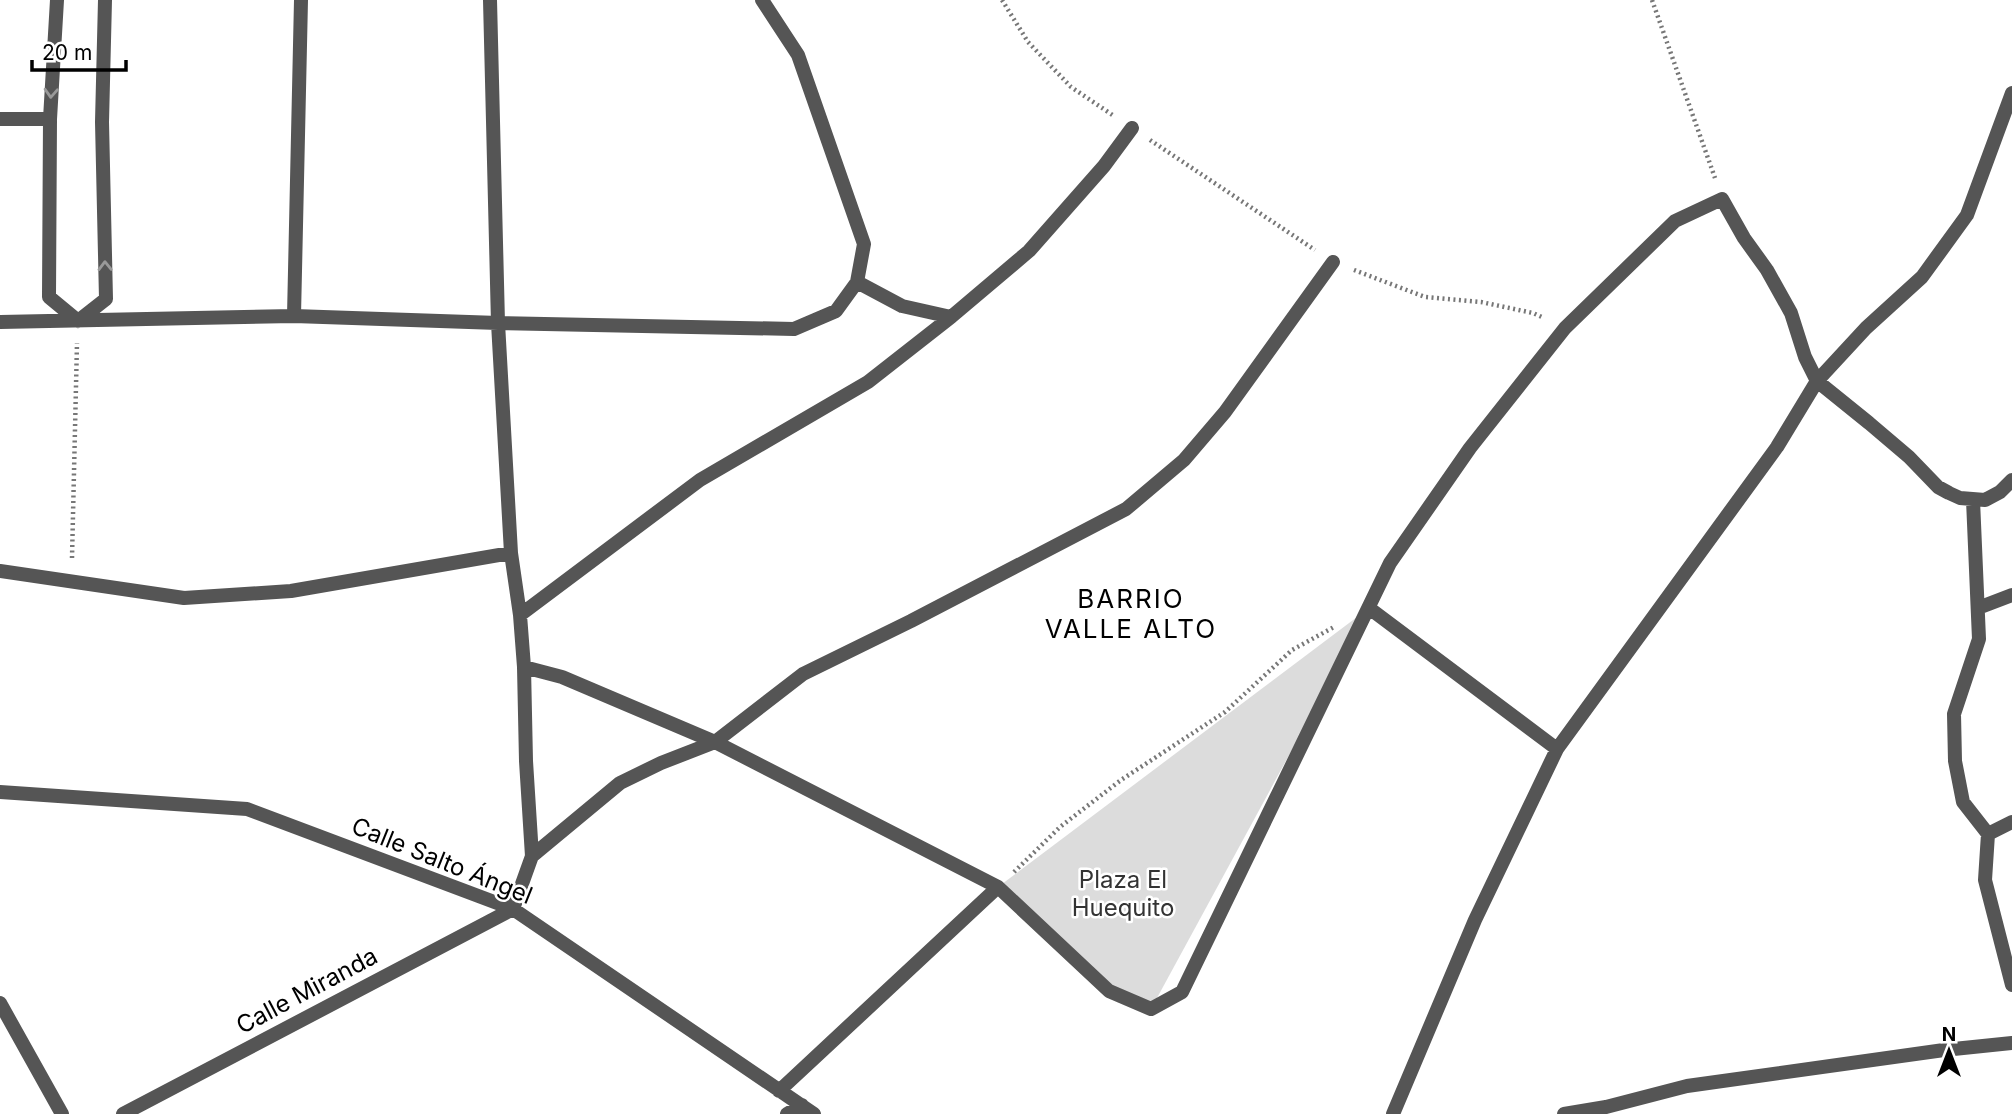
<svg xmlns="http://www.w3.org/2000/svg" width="2012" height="1114" font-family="Inter,sans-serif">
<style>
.green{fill:#dcdcdc}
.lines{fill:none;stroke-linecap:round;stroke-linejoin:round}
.path{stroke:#777;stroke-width:4.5;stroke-dasharray:2 3.5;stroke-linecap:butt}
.minor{stroke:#555;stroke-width:14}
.oneway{stroke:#999}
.labels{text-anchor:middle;stroke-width:5;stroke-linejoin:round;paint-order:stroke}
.street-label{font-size:24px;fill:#000;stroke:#fff}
.park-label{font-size:24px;fill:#333;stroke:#fff}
.neighbourhood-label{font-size:26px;letter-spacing:2px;fill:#000;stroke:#fff}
</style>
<rect width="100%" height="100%" fill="#fff"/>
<path class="green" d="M1369,608L1151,1009L1109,991L998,887Z"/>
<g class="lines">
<path class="path" d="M1002,0L1028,42L1071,87L1114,116
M1652,0L1715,178
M1150,140L1315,250
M1354,270L1425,297L1481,302L1533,313L1544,318
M72,558L77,343
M1014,872L1060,827L1121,780L1225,712L1292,650L1334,627"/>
<path class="minor" d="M57,0L50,119L49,297L78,321L106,299L102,122L105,0
M0,119H50
M857,282L902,306L951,317
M294,316L301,0
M0,322L294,316L498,323L794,329L836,311L857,282L864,244L798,55L762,0
M1973,500L1979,639L1954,714L1955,761L1963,802L1988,834
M0,571L184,598L291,591L511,553
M1369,608L1557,749
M1978,608L2012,595
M520,615L700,480L868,382L951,317L1029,251L1104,166L1132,128
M524,667L562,677L715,742L998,887L1109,991L1151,1009L1182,992L1390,563L1470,448L1565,328L1675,221L1722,199L1744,238L1767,270L1791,313L1805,357L1817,381L1869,423L1909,457L1938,487L1949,493L1960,498L1985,500L2000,492L2012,480
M0,792L247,809L513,909L814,1114
M2012,822L1988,834L1985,880L2012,985
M532,856L620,783L661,763L715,742L803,674L911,621L1126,509L1184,460L1225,412L1333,262
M0,1003L62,1114
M779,1091L998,887
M123,1114L513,909L532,856L526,761L524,667L520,615L511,553L498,323L490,0
M787,1114L802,1105
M1393,1114L1475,920L1557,749L1777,447L1817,381L1866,328L1922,277L1967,215L2012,93
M1564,1114L1606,1107L1687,1086L1944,1050L2012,1043"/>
</g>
<defs><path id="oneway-chevron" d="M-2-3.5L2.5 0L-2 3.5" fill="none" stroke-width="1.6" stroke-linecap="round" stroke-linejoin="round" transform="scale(1.75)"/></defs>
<g class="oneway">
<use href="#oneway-chevron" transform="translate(51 93) rotate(93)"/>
<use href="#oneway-chevron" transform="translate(105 266) rotate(-91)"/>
</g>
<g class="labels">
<g class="street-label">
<text transform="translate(442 861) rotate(22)" y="8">Calle Salto Ángel</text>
<text transform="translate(307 991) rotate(-28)" y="8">Calle Miranda</text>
</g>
<g class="park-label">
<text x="1123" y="888">Plaza El<tspan x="1123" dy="28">Huequito</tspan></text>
</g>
<g class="neighbourhood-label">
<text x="1131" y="608">BARRIO<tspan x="1131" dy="30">VALLE ALTO</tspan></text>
</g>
</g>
<g transform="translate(1949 1051)" stroke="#ffffff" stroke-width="5" paint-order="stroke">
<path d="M0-5L12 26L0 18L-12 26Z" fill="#000000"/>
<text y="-10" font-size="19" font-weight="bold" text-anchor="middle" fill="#000000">N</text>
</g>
<path d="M32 60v10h94v-10" fill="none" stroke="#000000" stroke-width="3.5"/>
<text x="42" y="60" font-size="21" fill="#000000" stroke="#ffffff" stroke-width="5" paint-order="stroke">20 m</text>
</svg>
